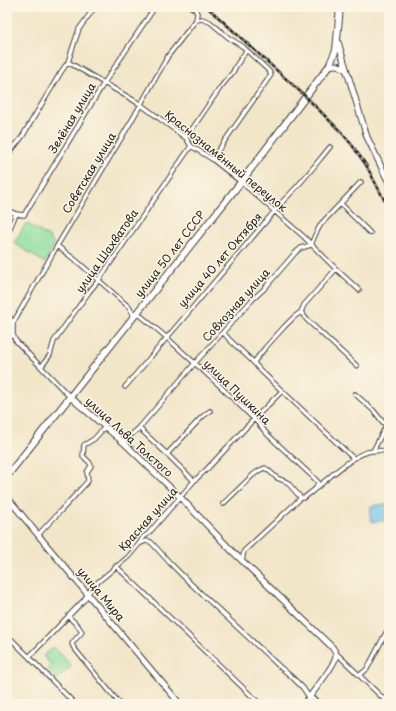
<svg xmlns="http://www.w3.org/2000/svg" width="396" height="711" font-family="'Playpen Sans',sans-serif">
<style>
.green{fill:#8bdd9e;stroke:#547c5d}
.water{fill:#6ec2ea;stroke:#456f83}
.lines{fill:none;stroke-linecap:round;stroke-linejoin:round}
.street-casing{stroke:#3c3a36;stroke-width:5.5}
.secondary-casing{stroke:#3c3a36;stroke-width:7}
.primary-casing{stroke:#3c3a36;stroke-width:8}
.street{stroke:#fff;stroke-width:3.5}
.secondary{stroke:#fff;stroke-width:5}
.primary{stroke:#fff;stroke-width:6}
.rail-casing{stroke:#1c1c1c;stroke-width:2.5}
.rail{stroke:#fcf5e5;stroke-width:1;stroke-dasharray:3;stroke-linecap:butt}
.labels{text-anchor:middle;stroke-width:3;stroke-linejoin:round;paint-order:stroke}
.street-label{font-size:11px;fill:#1c1c1c;stroke:#fcf5e5}
</style>
<rect width="100%" height="100%" fill="#fcf5e5"/>
<filter id="ink" filterUnits="userSpaceOnUse"><feTurbulence type="fractalNoise" baseFrequency=".025" numOctaves="2"/><feDisplacementMap in="SourceGraphic" scale="8" xChannelSelector="R" yChannelSelector="G"/><feConvolveMatrix kernelMatrix="1 2 1 2 8 2 1 2 1" color-interpolation-filters="sRGB"/></filter>
<filter id="wash" filterUnits="userSpaceOnUse"><feTurbulence type="fractalNoise" baseFrequency=".012" numOctaves="4" result="noise"/><feDisplacementMap in="SourceGraphic" scale="16" xChannelSelector="R" yChannelSelector="G"/><feGaussianBlur stdDeviation="0.9" result="paint"/><feColorMatrix in="noise" values="0 0 0 0 0 0 0 0 0 0 0 0 0 0 0 0 0 1.4 0 .05"/><feComposite in="paint" operator="in"/></filter>
<g filter="url(#wash)">
<rect width="100%" height="100%" fill="#f2e6c9"/>
<path class="green" d="M26,223L49,237L54,244L45,263L14,243Z
M54,647L72,666L57,679L48,669L51,665L43,656Z"/>
<path class="water" d="M389,504V515L385,521L372,522L370,516L371,506L377,505Z"/>
</g>
<g filter="url(#ink)">
<g class="lines">
<g class="street-casing">
<path id="street" d="M191,7L195,9L197,13L196,20L202,19L210,22L229,38L242,46L269,71L271,75L212,159
M68,62L140,104L186,138L191,146L212,159L241,182L303,236L336,269L359,290
M186,138L220,88L233,72L236,66L246,51
M7,156L22,137L61,72L68,62L79,29L95,7
M341,204L370,233
M7,210L16,214
M7,235L16,214L24,215L104,83L155,7
M57,246L78,262L129,307L134,316
M138,311L140,315L166,337L221,387L258,423L267,434L313,477L318,482L316,488
M301,312L307,320L357,366
M7,315L9,316L13,323
M223,332C233,346 249,355 259,369L353,458
M13,334L15,340L70,397
M7,339L13,334V323L57,246L132,120L168,56L196,20
M254,362L265,348L284,327L294,317L301,312L304,305L336,269
M41,367L50,355L54,341L89,292L98,281L191,146
M125,387L284,200C301,184 315,165 330,147
M355,394L374,411L386,426L373,451
M139,428L167,454L194,481
M123,442L139,428L195,363L252,300L264,289L295,253L301,248L311,245L315,235L321,224L361,182
M167,454L202,417L210,411
M223,504L253,475L260,470L265,468L268,470L277,478L287,482L301,498
M38,535L50,522L68,503L88,481L87,472L91,466L90,463L83,456L84,445L94,439L105,427
M139,544L146,541L151,542L170,563L190,583L280,667L292,677L303,688L309,697L323,704
M242,561L244,551L301,498H304C314,490 324,482 333,474C351,460 365,446 389,452
M116,566L260,704
M68,616L78,626L82,632L73,642L72,644L74,648L120,704
M7,635L29,657L84,600L93,586L128,557L139,544L143,537L148,534L194,481L207,469L254,419L282,391
M336,653L389,704
M29,657L75,704
M360,675L367,669L389,627"/>
</g>
<g class="secondary-casing">
<path id="secondary" d="M338,42L367,137L389,183
M329,66C336,64 340,65 346,70
M70,397L123,442L180,497L233,552L332,647C334,650 336,652 336,656C336,664 310,696 304,704
M7,497L48,547L180,704"/>
</g>
<g class="primary-casing">
<path id="primary" d="M7,476L241,182L329,66L336,50L340,7"/>
</g>
<use href="#street" class="street"/>
<use href="#secondary" class="secondary"/>
<use href="#primary" class="primary"/>
<g class="rail-casing">
<path id="rail" d="M207,7L305,96L341,132L352,145L366,165L389,209"/>
</g>
<use href="#rail" class="rail"/>
</g>
</g>
<g class="labels">
<g class="street-label">
<text transform="translate(72 118) rotate(-59)" y="4">Зелёная улица</text>
<text transform="translate(226 161) rotate(39)" y="4">Краснознамённый переулок</text>
<text transform="translate(89 173) rotate(-59)" y="4">Советская улица</text>
<text transform="translate(107 251) rotate(-55)" y="4">улица Шахватова</text>
<text transform="translate(170 254) rotate(-52)" y="4">улица 50 лет СССР</text>
<text transform="translate(220 260) rotate(-49)" y="4">улица 40 лет Октября</text>
<text transform="translate(236 305) rotate(-48)" y="4">Совхозная улица</text>
<text transform="translate(237 392) rotate(44)" y="4">улица Пушкина</text>
<text transform="translate(129 437) rotate(42)" y="4">улица Льва Толстого</text>
<text transform="translate(148 519) rotate(-48)" y="4">Красная улица</text>
<text transform="translate(101 594) rotate(50)" y="4">улица Мира</text>
</g>
</g>
<rect width="396" height="711" fill="none" stroke="#fcf5e5" stroke-width="24"/>
</svg>
